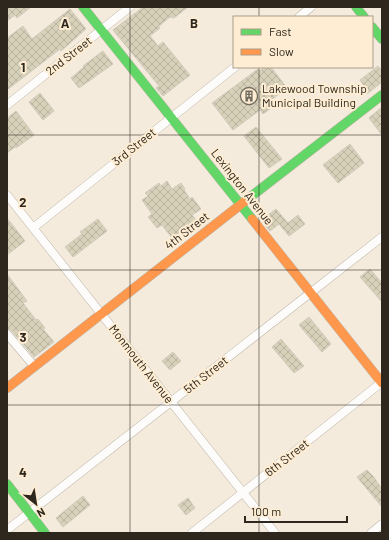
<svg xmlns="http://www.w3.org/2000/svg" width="389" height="540" font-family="Barlow,sans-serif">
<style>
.building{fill:url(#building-cross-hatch);stroke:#d0cbbe}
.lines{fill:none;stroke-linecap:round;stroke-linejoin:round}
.street-casing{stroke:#bcb5a9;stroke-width:9}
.fast-casing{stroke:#bcb5a9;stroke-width:10}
.slow-casing{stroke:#bcb5a9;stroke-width:10}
.street{stroke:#fdfcfa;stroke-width:8}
.fast{stroke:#63d668;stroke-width:9}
.slow{stroke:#ff974d;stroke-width:9}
.grid{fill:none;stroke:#2d271d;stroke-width:1;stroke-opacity:0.55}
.labels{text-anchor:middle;stroke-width:4;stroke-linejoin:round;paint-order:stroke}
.street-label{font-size:12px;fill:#2d271d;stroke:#feedd2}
.poi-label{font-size:12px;fill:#2d271d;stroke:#feedd2;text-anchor:start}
.grid-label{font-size:13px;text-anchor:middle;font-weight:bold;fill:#2d271d;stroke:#feedd2;stroke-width:4;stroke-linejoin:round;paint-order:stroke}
</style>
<defs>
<pattern id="building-cross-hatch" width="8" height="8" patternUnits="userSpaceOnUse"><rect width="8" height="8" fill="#d7d1ba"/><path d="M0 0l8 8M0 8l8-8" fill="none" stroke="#b9b39f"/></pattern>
</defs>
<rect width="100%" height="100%" fill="#f4ebdc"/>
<path class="building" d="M7,7H31L17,18L15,15L7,21Z
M143,7H188L174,18L170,17L158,27L160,28L150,36L158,46L163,42L190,75L163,96L156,88L159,86L113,30Z
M70,9L86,29L61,51L60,49L7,90V38L23,26L32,39Z
M103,51L113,64L79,88L71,78L84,67L83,66Z
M378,66L382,71V82L367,94L363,88L365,87L360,80Z
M265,67H271L287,88L266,104L270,109L263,114L260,110L233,130L212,103L258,69L260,71Z
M40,93L54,111L43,120L29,102Z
M382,107V135L369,118Z
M16,111L34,135L16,148L15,147L7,153V118Z
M256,127L282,159L269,168L244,136Z
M350,144L364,163L338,183L323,165Z
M167,181L172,189L181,183L185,189L184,190L190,199L192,197L201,209L192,215L196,220L172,238L162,225L157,228L148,217L152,214L142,200L148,196L145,193L159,183L161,186Z
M276,209L288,223L298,215L305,224L289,236L279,224L270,231L261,220Z
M7,218L25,241L7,255Z
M98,219L107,231L73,257L65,247L82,234L80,232Z
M370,269L382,283V302L360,277Z
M7,274L27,301L23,303L36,320L38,319L45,328L43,329L54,342L34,357L11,330L7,329Z
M309,317L331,344L322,352L299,325Z
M281,339L304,366L294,373L272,347Z
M173,352L181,361L170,370L162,361Z
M367,470L373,476L382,489V507L357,477Z
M83,496L90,505L63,527L56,518Z
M188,498L195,508L186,515L178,505Z"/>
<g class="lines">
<g class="street-casing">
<path id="street" d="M299,17L311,7
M7,105L130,7
M7,195L275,533
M33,228L235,67
M7,334L34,366
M7,530L382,237
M192,533L382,382
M371,533L382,524"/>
</g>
<g class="fast-casing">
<path id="fast" d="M83,7L252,219
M356,7L364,17
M372,27L382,39
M249,198L382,95
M7,484L45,533"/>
</g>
<g class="slow-casing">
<path id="slow" d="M252,219L382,383
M7,388L249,198"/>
</g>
<use href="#street" class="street"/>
<use href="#fast" class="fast"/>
<use href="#slow" class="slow"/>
</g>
<path class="grid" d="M130,7V533M259,7V17M259,67V533M7,135H382M7,270H382M7,405H382"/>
<defs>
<g id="building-ring" transform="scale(0.9)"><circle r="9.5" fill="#feedd2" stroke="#736c60" stroke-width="1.5"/><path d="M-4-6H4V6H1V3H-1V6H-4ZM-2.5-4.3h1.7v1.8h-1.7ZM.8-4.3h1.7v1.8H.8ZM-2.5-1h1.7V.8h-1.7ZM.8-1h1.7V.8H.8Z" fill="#736c60"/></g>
</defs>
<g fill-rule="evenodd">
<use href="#building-ring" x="249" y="96"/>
</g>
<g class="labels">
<g class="street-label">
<text transform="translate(69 56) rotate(-38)" y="4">2nd Street</text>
<text transform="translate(134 147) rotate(-39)" y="4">3rd Street</text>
<text transform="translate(242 187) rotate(52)" y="4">Lexington Avenue</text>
<text transform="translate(187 231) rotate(-38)" y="4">4th Street</text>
<text transform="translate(141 364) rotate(52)" y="4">Monmouth Avenue</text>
<text transform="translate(206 375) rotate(-38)" y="4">5th Street</text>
<text transform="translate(287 458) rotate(-38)" y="4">6th Street</text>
</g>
<g class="poi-label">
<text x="262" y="93">Lakewood Township<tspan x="262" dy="14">Municipal Building</tspan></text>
</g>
</g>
<g class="grid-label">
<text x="65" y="28">A</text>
<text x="194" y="28">B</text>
<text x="23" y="72">1</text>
<text x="23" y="207">2</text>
<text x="23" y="342">3</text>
<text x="23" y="477">4</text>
</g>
<rect width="389" height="540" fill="none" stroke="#2d271d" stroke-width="16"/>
<rect x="233" y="16" width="140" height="52" fill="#feedd2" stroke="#aa9e8a"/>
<rect x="241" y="29" width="20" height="6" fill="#63d668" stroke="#aa9e8a"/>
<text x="269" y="36" font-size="12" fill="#2d271d">Fast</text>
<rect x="241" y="49" width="20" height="6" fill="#ff974d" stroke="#aa9e8a"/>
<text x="269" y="56" font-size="12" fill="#2d271d">Slow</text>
<g transform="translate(36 504) rotate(150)" stroke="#feedd2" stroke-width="3" paint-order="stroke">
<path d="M0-3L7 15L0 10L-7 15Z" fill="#2d271d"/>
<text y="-6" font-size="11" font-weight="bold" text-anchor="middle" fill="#2d271d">N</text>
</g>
<path d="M245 516v6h102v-6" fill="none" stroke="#2d271d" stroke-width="2"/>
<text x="251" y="516" font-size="12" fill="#2d271d" stroke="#feedd2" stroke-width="3" paint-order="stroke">100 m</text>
</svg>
